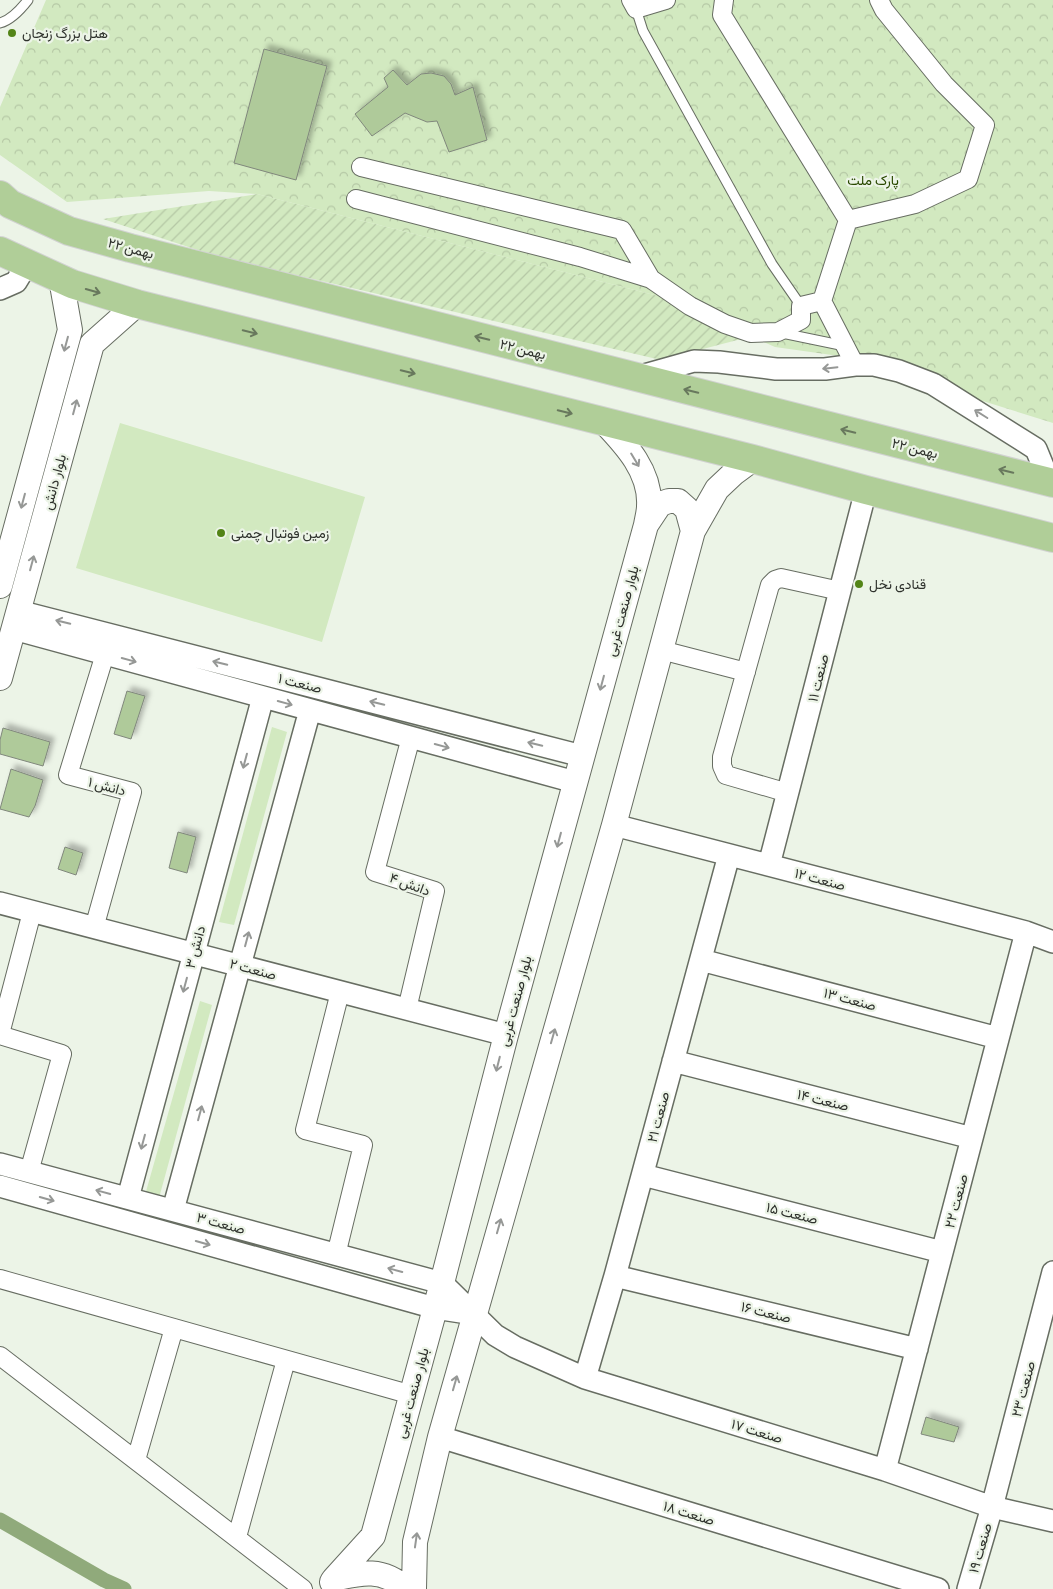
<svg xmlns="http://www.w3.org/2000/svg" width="1053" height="1589" font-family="'PT Sans Narrow',Vazirmatn,sans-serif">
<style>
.grass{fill:#d2e9c0}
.park{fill:url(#park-crowns)}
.garden{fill:url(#garden-furrows)}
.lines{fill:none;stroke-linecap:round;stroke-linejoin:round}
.canal{stroke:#90aa7b;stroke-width:15}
.building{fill:#afca9a;stroke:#80877c;filter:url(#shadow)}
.service-casing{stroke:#676d62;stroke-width:11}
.minor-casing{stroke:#676d62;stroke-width:20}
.tertiary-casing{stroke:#676d62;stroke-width:24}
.secondary-casing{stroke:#676d62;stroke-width:26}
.trunk-casing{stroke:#d1d2d1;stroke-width:30}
.service{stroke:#fff;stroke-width:9}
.minor{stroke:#fff;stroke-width:18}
.tertiary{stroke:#fff;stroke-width:21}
.secondary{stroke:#fff;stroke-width:24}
.trunk{stroke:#b0ce98;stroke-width:28}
.oneway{stroke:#68785d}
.oneway2{stroke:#969896}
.poi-dot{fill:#538417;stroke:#ecf4e7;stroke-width:2}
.labels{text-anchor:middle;stroke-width:4.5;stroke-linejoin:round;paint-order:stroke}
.poi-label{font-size:14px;fill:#2e312c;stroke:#ecf4e7;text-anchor:start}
.park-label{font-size:14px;fill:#2a4900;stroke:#ecf4e7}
.street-label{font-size:14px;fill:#2e312c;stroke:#ecf4e7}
</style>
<defs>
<pattern id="park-crowns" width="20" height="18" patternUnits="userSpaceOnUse" patternTransform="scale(1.25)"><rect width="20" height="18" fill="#d2e9c0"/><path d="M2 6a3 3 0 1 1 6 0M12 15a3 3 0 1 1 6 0" fill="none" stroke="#b5c8a5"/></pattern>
<pattern id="garden-furrows" width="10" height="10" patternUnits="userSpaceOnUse" patternTransform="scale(1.25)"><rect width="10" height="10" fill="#d2e9c0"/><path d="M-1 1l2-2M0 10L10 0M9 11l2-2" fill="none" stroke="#b5c8a5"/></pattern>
<filter id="shadow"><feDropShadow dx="4.5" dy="-4.5" stdDeviation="2.5" flood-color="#0004"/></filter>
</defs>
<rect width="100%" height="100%" fill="#ecf4e7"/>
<path class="grass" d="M120,423L365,497L322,642L76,568Z
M272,727L287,732L234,925L219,922Z
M200,1001L212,1005L159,1198L145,1195Z"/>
<path class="park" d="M46,0H1053V423L839,356L775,347L666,298L257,194L209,191L67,202L0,155V107Z"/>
<path class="garden" d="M257,194L666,298L745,338L661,360L219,257L103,219Z"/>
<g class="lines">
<path class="canal" d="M0,1520L104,1580L124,1589"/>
</g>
<path class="building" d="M264,49L327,66L296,180L234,163Z
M393,70L407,85L421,74L431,73L444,76L451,84L455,95L473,87L487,140L449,152L437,121L427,122L405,113L372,136L355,114L388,87L384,78Z
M127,691L145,696L131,739L114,734Z
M3,728L50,742L43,766L0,754V740Z
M11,769L43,780L35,806L29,817L0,809Z
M178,832L196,837L187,873L169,868Z
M65,847L83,853L76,875L58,869Z
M926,1417L959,1427L954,1442L921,1434Z"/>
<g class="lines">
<g class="service-casing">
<path id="service" d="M636,9L643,31L772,264L801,306
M0,23C11,20 21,9 28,0
M782,333L845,346"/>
</g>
<g class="minor-casing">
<path id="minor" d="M631,0L636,9L666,0
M724,0L722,15L848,220
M361,167L622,230L651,279
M356,199L580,257L651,279L690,306L725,324L751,333L778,332L801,320V306L822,301
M855,365L822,301L848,220L915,204L968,179L985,125L944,84L884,10L879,0
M661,650L746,672
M788,793L726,775L722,766V757L770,585L775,580L781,578L840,591
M94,928L132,792L68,775L105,654
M407,1009L435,891L375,872L411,737
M0,1034L32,912
M0,1035L62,1054L29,1172
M336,1255L363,1145L305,1130L340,992
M0,1279L412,1395
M0,1356L303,1589
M136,1460L174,1328
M237,1537L286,1360"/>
</g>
<g class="tertiary-casing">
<path id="tertiary" d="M0,289L16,282L27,264
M637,377L694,361L719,362L776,369H825L855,365H874L899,371L933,384L1036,449L1050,483
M18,611L582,756
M14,629L575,782
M614,825L1026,932L1053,942
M769,865L866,490
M0,903L506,1035
M701,960L998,1038
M673,1061L972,1138
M0,1164L442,1283L495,1335L515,1347L585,1378L885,1470L992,1507L1053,1521
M643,1175L942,1252
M0,1186L435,1308L474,1314
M128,1198L263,697
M173,1210L310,710
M615,1276L917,1349
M585,1378L615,1276L729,855
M440,1437L938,1589
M885,1470L1026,932
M968,1589L992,1507L1053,1272"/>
</g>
<g class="secondary-casing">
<path id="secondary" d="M646,525L660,504L669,501H678L687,509L693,531
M0,586L70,330L61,279
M0,678L92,344L137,304
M334,1579L373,1536L442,1283L506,1035L646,525C647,519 649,512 649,506C651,472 626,445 604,422
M332,1582L334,1579C362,1572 383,1568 406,1589
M414,1589L415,1542L440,1437L614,825L693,531L717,489L734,473L753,459"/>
</g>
<g class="trunk-casing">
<path id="trunk" d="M0,195L10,204L69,231L130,248L1053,483
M0,251L72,284L137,304L753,459L866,490L1053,538"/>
</g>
<use href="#service" class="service"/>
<use href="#minor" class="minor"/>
<use href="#tertiary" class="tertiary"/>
<use href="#secondary" class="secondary"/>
<use href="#trunk" class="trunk"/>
</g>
<defs><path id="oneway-shaft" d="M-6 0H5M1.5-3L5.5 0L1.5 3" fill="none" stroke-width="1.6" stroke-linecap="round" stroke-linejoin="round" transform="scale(1.25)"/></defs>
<g class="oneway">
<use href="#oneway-shaft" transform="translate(93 291) rotate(16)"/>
<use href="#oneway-shaft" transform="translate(250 332) rotate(14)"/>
<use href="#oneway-shaft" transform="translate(482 338) rotate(-166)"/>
<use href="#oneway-shaft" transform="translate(408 372) rotate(14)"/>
<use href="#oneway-shaft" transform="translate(691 391) rotate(-166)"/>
<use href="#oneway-shaft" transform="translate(565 412) rotate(14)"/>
<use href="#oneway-shaft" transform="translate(848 431) rotate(-166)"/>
<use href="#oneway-shaft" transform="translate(1006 471) rotate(-166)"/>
</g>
<g class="oneway2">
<use href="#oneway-shaft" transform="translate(66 344) rotate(105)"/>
<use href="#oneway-shaft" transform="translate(830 368) rotate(174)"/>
<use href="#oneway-shaft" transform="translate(75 407) rotate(-75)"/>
<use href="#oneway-shaft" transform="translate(981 414) rotate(-148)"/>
<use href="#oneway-shaft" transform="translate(635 460) rotate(59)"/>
<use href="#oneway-shaft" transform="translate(23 501) rotate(105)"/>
<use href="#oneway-shaft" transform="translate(32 563) rotate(-75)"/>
<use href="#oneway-shaft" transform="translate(63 622) rotate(-166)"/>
<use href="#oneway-shaft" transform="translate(129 660) rotate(15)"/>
<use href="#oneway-shaft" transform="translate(220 663) rotate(-166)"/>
<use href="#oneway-shaft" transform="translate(602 683) rotate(105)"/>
<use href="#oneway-shaft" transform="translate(285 703) rotate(15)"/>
<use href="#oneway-shaft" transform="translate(377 703) rotate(-166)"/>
<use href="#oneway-shaft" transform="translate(535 744) rotate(-166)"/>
<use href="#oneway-shaft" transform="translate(442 746) rotate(15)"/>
<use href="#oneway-shaft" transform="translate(245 761) rotate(105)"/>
<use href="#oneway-shaft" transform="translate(559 840) rotate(105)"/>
<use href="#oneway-shaft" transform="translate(247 939) rotate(-75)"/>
<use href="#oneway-shaft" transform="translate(185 985) rotate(105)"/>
<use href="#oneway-shaft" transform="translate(553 1036) rotate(-74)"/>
<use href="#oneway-shaft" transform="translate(498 1064) rotate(104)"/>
<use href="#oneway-shaft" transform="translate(200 1113) rotate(-75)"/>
<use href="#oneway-shaft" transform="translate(143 1142) rotate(105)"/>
<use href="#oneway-shaft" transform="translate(103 1192) rotate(-165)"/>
<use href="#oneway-shaft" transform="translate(47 1199) rotate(16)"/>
<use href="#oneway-shaft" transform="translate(499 1226) rotate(-74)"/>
<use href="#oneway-shaft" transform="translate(203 1243) rotate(16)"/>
<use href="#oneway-shaft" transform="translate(395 1270) rotate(-165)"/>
<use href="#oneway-shaft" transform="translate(455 1383) rotate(-74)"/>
<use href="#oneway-shaft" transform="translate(416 1540) rotate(-82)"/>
</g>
<g class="poi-dot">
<circle cx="12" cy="33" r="5"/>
<circle cx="221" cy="533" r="5"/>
<circle cx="859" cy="584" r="5"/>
</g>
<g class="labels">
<g class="poi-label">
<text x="22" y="38">هتل بزرگ زنجان</text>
<text x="231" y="538">زمین فوتبال چمنی</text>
<text x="869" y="589">قنادی نخل</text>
</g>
<g class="park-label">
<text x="873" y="185">پارک ملت</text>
</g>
<g class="street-label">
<text transform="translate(131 248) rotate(15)" y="5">۲۲ بهمن</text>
<text transform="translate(523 349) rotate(14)" y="5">۲۲ بهمن</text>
<text transform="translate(915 448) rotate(14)" y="5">۲۲ بهمن</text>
<text transform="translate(54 482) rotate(-75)" y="5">بلوار دانش</text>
<text transform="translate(622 611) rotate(-75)" y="5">بلوار صنعت غربی</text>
<text transform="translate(818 678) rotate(-76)" y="5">صنعت ۱۱</text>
<text transform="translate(300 683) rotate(14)" y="5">صنعت ۱</text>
<text transform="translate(107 786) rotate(15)" y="5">دانش ۱</text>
<text transform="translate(820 879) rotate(15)" y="5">صنعت ۱۲</text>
<text transform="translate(410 884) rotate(20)" y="5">دانش ۴</text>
<text transform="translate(195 947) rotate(-75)" y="5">دانش ۳</text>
<text transform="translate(253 969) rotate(15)" y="5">صنعت ۲</text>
<text transform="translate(850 999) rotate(15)" y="5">صنعت ۱۳</text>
<text transform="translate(515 1001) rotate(-75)" y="5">بلوار صنعت غربی</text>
<text transform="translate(823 1100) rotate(14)" y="5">صنعت ۱۴</text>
<text transform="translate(658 1117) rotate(-75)" y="5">صنعت ۲۱</text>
<text transform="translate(956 1201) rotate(-75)" y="5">صنعت ۲۲</text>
<text transform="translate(792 1213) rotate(14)" y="5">صنعت ۱۵</text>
<text transform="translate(221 1223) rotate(15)" y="5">صنعت ۳</text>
<text transform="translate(766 1312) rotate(14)" y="5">صنعت ۱۶</text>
<text transform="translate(1023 1389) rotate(-75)" y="5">صنعت ۲۳</text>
<text transform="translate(412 1393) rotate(-75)" y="5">بلوار صنعت غربی</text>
<text transform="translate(757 1431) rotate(17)" y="5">صنعت ۱۷</text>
<text transform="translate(689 1513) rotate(17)" y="5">صنعت ۱۸</text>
<text transform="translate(980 1548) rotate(-74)" y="5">صنعت ۱۹</text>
</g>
</g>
</svg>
